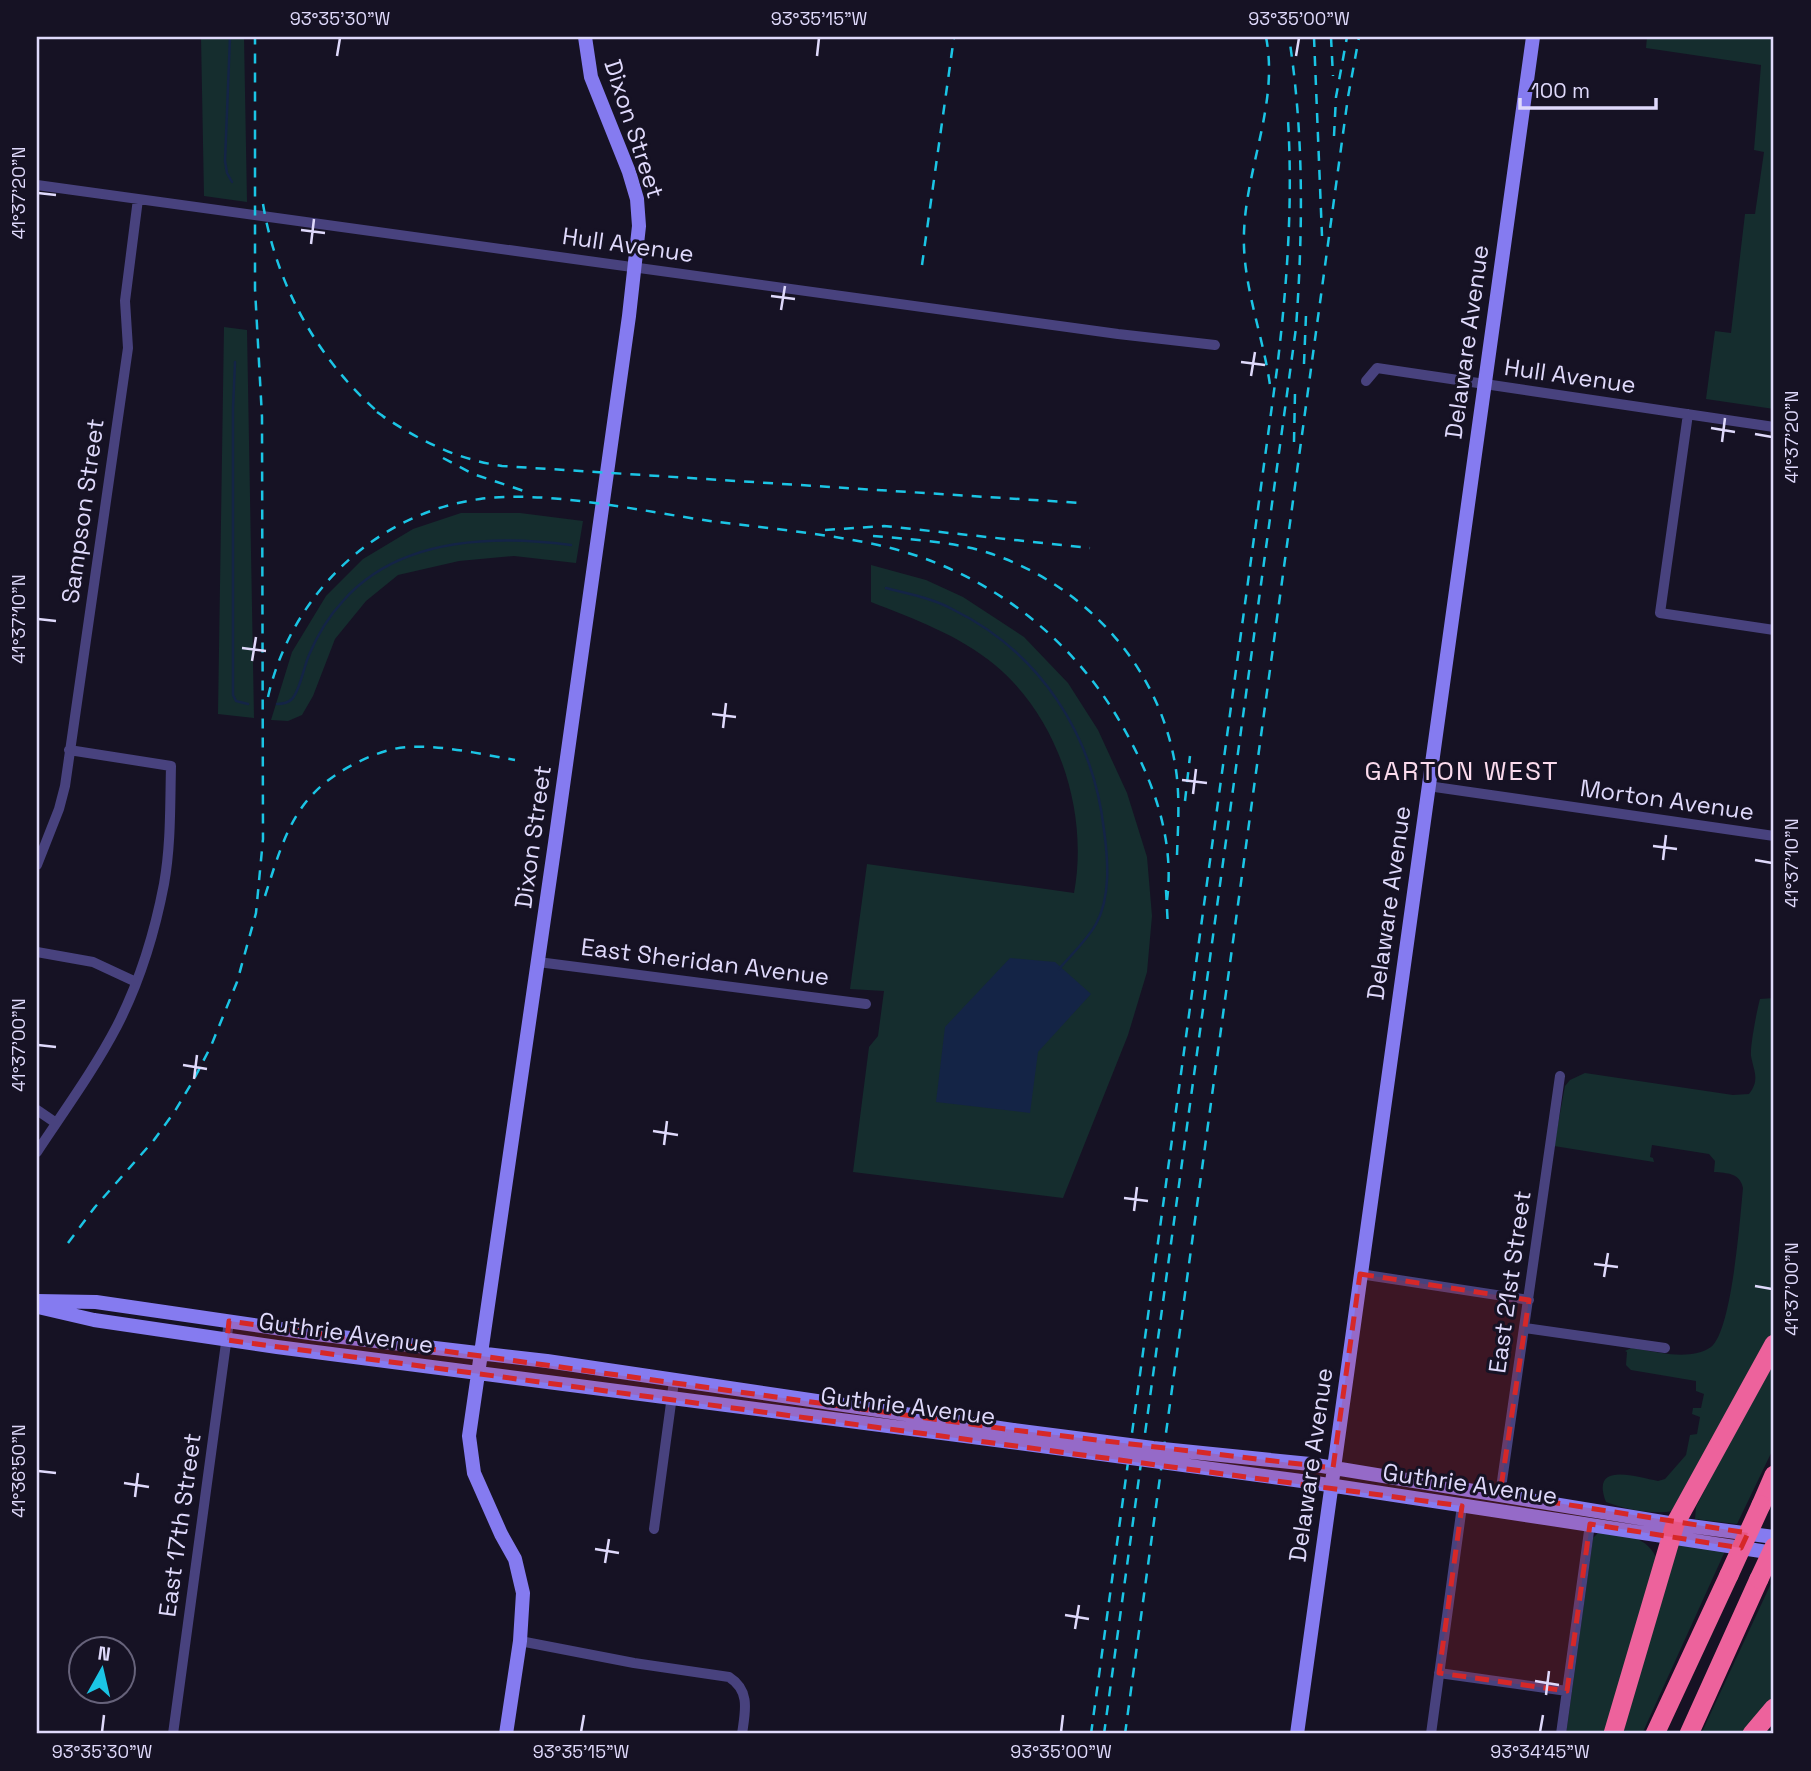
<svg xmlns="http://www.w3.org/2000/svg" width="1811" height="1771" font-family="'Space Grotesk',sans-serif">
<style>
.green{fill:#152d2e}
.water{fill:#142446}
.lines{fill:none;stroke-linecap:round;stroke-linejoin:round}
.stream{stroke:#142446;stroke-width:2.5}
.street{stroke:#48427e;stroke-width:10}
.secondary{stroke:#857bf0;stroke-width:14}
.highway{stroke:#ed629c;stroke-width:19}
.rail{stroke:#1bc5e5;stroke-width:2.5;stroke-dasharray:10 9;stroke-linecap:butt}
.secondary-bridge{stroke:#857bf0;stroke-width:14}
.highway-bridge{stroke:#ed629c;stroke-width:19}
.marked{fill:#d62828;fill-opacity:0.2;stroke:#d62828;stroke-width:5;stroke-dasharray:14 9;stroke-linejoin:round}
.ticks{fill:none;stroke:#dfd9fb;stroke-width:2.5}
.labels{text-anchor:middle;stroke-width:6;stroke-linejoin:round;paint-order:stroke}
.street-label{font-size:24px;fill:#dfd9fb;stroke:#161224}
.neighbourhood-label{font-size:26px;letter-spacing:2px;fill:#fbdbed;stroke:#161224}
.neatline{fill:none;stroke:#dfd9fb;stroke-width:2.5}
.ticks-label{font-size:18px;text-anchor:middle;fill:#dfd9fb}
</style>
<rect width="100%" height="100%" fill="#161224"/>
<path class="green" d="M201,37H244L247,202L204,196Z
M1647,37H1774V409L1706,399L1715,331L1731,333L1745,214H1755L1764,152L1754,150L1761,65L1646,48Z
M224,327L247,330L254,718L218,714Z
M461,513H520L583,521L576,563L514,556L459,561L398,575L366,601L335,639L313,696L302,715L288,721L271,720L292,652L326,596L363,559L413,529Z
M871,565L926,580L963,597L1024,637L1068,683L1098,730L1127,793L1147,857L1152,916L1147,972L1128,1035L1063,1198L853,1172L869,1047L878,1036L884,991L850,989L867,864L1074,893C1089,813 1059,718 995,665C959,635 914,619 871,602Z
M1774,998V1330L1752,1374L1673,1511C1653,1515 1625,1509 1606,1502C1590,1461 1636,1477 1658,1481L1665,1479L1686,1455L1690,1435L1697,1434L1700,1417L1692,1414L1693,1408H1701L1704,1394L1696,1391V1381L1631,1370L1626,1365L1627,1352L1625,1351L1631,1348C1655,1351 1689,1362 1711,1347C1732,1331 1740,1218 1743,1188C1740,1173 1727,1173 1714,1172L1715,1161L1709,1154L1652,1145L1650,1157L1653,1158L1654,1162L1554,1146L1565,1086L1570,1080L1585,1073L1733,1095L1749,1094C1760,1080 1754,1072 1751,1056C1750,1046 1757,1010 1760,999Z
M1774,1355V1447L1737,1524L1695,1519L1696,1507Z
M1598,1533C1622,1536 1644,1533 1656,1557L1608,1734H1566L1593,1538Z
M1679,1543L1726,1549L1642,1734H1619Z
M1774,1577V1698L1746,1734H1701Z"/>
<path class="water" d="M1010,958L1055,962L1091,994L1038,1052L1030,1113L936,1102L945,1027Z"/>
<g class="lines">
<path class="stream" d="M230,37L225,161L227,173L232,182
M235,362L233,409V695L236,701L248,704
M886,588C908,594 932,598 952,609C1040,652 1093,734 1104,830C1108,859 1111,897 1096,924C1087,940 1071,955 1059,969
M277,704C282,704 288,703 292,699C300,691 304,666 309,655C317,636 329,616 343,601C399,537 494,535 571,545"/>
<path class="street" d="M37,185L1118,334L1215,345
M1366,381L1377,368L1774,427
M1688,414L1660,613L1774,630
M1428,786L1774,836
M37,865L59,809L65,786L128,348L125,301L138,199
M37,952L93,962L136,982
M538,962L866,1004
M37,1110L56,1123
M37,1152C64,1111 94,1070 117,1026C139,983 155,931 164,884C171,845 170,805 171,766L69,750
M1360,1274L1529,1300
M1525,1328L1665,1348
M1500,1495L1560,1076
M654,1529L674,1381
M520,1641L634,1663L729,1677C751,1691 745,1712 742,1734
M1439,1673L1567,1691
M173,1734L229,1321
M1431,1734L1462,1506
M1561,1734L1590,1524"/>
<path class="secondary" d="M37,1301L96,1302L316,1334L547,1361L1013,1430
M38,1307L94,1320L277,1347L1011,1442
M1310,1464L1675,1524L1774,1537
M1309,1482L1774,1553
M506,1734L520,1641L523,1593L515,1559L501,1534L474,1473L469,1436L555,843L629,316L639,226L637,199L629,172L591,77L585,37
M1297,1734L1533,37"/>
<path class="highway" d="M1761,1505L1774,1475
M1613,1734L1675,1524L1774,1344
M1655,1734L1729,1575
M1689,1734L1759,1579
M1752,1734L1774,1708"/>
<path class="rail" d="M1266,37C1279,103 1246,167 1244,233C1242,284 1263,335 1270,385
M1314,37L1322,236
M1331,37L1333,76
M1334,136L1336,97L1347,37
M263,204C277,288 320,364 385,418
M922,265L954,37
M1304,364L1306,315
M377,412C416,439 455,459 502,466L1081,503
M1294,442L1295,393
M443,458L473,474L527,492
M825,530L884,526L1090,548
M873,536C907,539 957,542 989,553C1086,585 1161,668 1176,770C1180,798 1178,827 1177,855
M268,697C291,595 375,513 480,499C548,490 641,511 710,521C765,528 823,533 878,545C982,568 1071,634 1123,727C1153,780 1175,839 1167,900
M1185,801L1190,756
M1166,890L1168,928
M265,896C285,834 295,794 356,763C372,755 390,748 408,747C443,745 480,754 515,760
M68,1243L95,1207L154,1140L175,1111L194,1079L211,1046L237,982L256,913L263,839L262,417L255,289V37
M1091,1734L1277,369C1287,286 1293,203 1288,120
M1104,1734L1296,328C1303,230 1304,134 1289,37
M1125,1734L1348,97L1359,37"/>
<path class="secondary-bridge" d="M1013,1430L1153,1448L1310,1464
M1011,1442L1309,1482"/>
<path class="highway-bridge" d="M1729,1575L1761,1505
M1759,1579L1774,1547"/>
</g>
<path class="marked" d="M1360,1274L1529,1300L1500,1494L1748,1533L1741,1548L1590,1524L1567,1691L1439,1673L1462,1506L227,1340L229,1321L1013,1430L1333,1468Z"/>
<path class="ticks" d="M337,56L340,38M817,56L819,38M1296,56L1299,38M38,193L56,195M301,230L325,233M311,244L314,219M771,296L795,299M781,310L785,286M1241,362L1265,365M1251,376L1255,352M1711,428L1735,432M1755,434L1772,437M1722,442L1725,418M38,619L56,621M242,648L266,651M252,661L256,637M712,714L736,717M723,728L726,703M1182,780L1207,783M1193,794L1196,769M1653,846L1677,849M1663,860L1666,835M1755,860L1772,863M38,1045L56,1047M183,1065L207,1069M194,1079L197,1055M653,1131L678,1135M664,1145L667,1121M1124,1198L1148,1201M1134,1211L1137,1187M1594,1264L1618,1267M1604,1277L1608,1253M1755,1286L1772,1289M38,1471L56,1473M124,1483L149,1487M135,1497L138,1473M595,1549L619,1553M605,1563L609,1539M1065,1615L1089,1619M1075,1629L1079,1605M1535,1681L1559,1685M1546,1695L1549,1671M102,1732L104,1715M581,1732L584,1715M1061,1732L1063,1715M1540,1732L1543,1715"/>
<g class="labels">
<g class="street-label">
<text transform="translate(634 129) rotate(72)" y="8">Dixon Street</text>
<text transform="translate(628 245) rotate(8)" y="8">Hull Avenue</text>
<text transform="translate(1467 342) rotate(-82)" y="8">Delaware Avenue</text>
<text transform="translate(1570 376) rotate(8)" y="8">Hull Avenue</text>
<text transform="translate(83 511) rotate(-82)" y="8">Sampson Street</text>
<text transform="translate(1667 800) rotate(8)" y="8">Morton Avenue</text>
<text transform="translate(533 837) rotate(-82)" y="8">Dixon Street</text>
<text transform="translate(1389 903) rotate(-82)" y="8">Delaware Avenue</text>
<text transform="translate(705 962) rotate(7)" y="8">East Sheridan Avenue</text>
<text transform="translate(1510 1282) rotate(-82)" y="8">East 21st Street</text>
<text transform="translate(346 1333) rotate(8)" y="8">Guthrie Avenue</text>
<text transform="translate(908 1406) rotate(7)" y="8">Guthrie Avenue</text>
<text transform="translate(1311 1465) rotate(-82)" y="8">Delaware Avenue</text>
<text transform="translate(1470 1484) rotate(8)" y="8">Guthrie Avenue</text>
<text transform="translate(180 1525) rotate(-82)" y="8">East 17th Street</text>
</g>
<g class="neighbourhood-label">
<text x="1462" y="780">GARTON WEST</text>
</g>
</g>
<rect width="1811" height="1771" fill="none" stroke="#161224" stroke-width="77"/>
<g transform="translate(102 1670) rotate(8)"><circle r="33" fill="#161224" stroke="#66627a" stroke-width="2"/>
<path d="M0-5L12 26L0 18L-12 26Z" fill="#1bc5e5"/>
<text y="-10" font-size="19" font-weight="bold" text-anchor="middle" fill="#dfd9fb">N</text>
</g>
<path d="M1520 98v10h136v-10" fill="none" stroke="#dfd9fb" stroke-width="3.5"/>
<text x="1531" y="98" font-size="21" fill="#dfd9fb" stroke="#161224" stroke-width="5" paint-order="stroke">100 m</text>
<rect x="38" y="38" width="1734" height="1694" class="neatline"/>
<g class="ticks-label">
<text x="340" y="25">93°35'30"W</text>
<text x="819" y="25">93°35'15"W</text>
<text x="1299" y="25">93°35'00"W</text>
<text transform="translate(19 193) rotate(-90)" y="6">41°37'20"N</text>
<text transform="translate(1792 437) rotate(-90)" y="6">41°37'20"N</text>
<text transform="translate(19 619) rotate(-90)" y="6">41°37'10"N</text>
<text transform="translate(1792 863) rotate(-90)" y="6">41°37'10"N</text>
<text transform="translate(19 1045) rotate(-90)" y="6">41°37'00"N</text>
<text transform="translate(1792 1289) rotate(-90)" y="6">41°37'00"N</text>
<text transform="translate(19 1471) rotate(-90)" y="6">41°36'50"N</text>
<text x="102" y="1758">93°35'30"W</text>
<text x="581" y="1758">93°35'15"W</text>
<text x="1061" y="1758">93°35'00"W</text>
<text x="1540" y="1758">93°34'45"W</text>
</g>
</svg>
